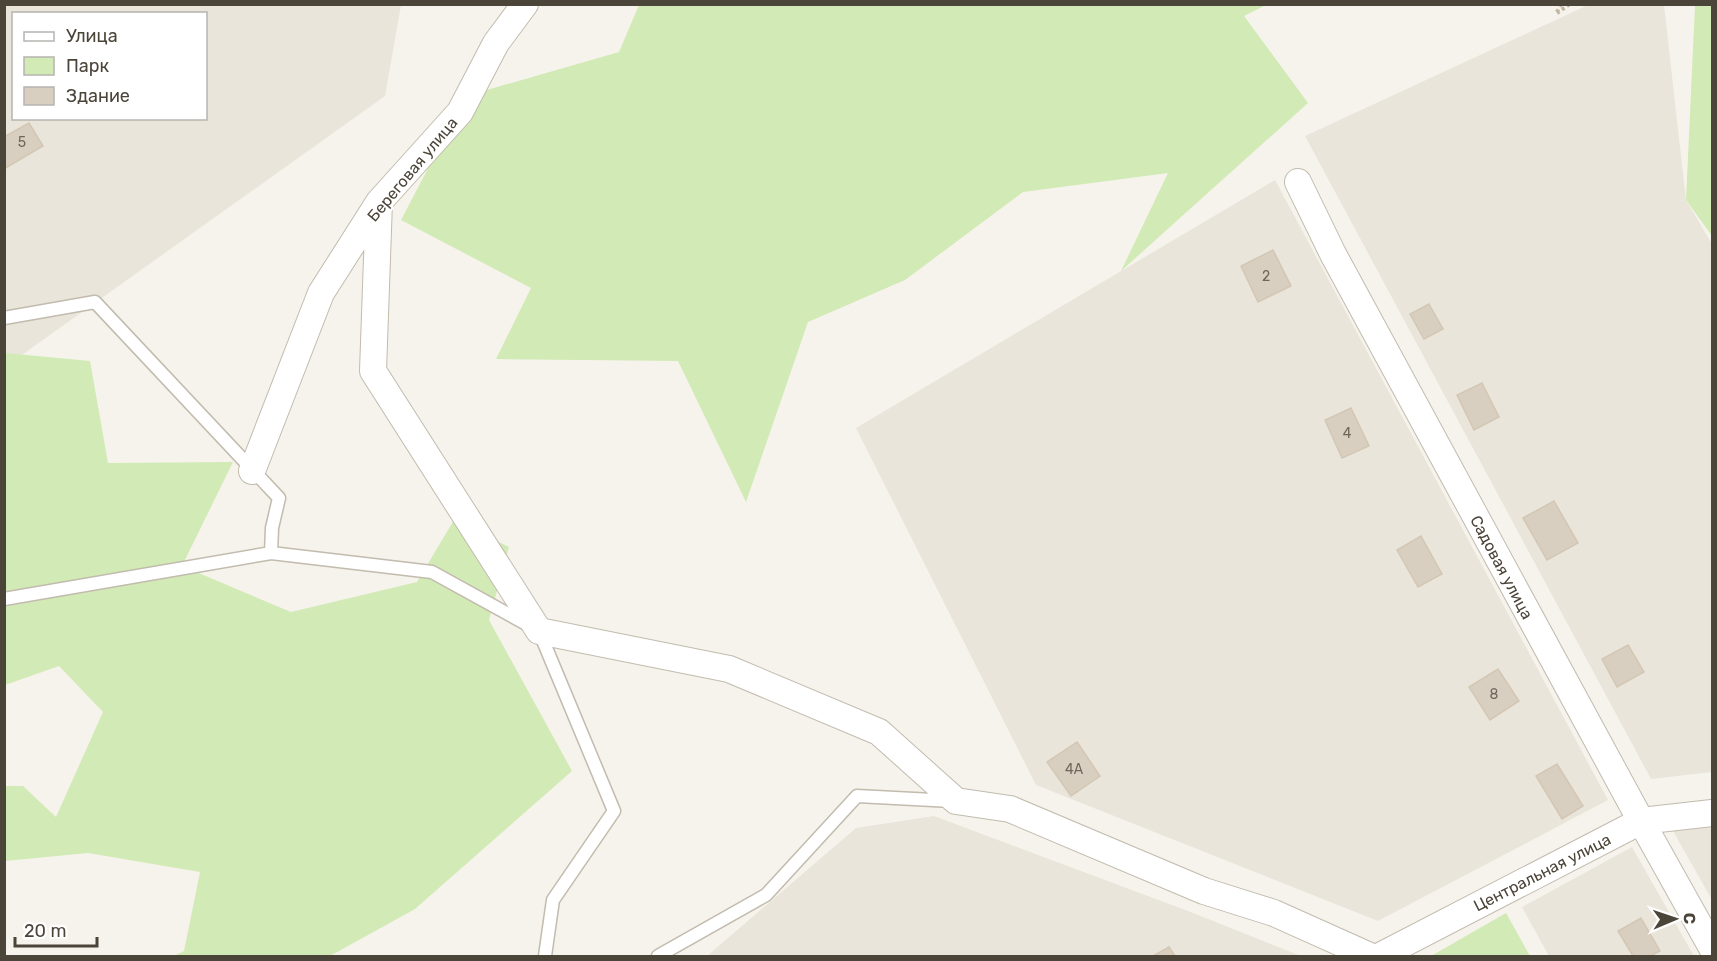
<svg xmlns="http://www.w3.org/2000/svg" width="1717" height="961" font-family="Rubik,sans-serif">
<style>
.residential{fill:#eae5da;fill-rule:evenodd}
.green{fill:#d2eab5}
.building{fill:#d8cfc1;stroke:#d3c7b4;stroke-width:1.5}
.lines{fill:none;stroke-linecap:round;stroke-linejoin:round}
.service-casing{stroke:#c2bbae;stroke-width:15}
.minor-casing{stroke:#c2bbae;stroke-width:28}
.path{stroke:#c4b79f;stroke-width:4;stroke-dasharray:3 3;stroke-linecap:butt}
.service{stroke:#fff;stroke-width:12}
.minor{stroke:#fff;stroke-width:26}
.labels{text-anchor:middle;stroke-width:4.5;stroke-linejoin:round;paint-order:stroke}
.number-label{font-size:14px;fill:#6e675b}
.street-label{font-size:16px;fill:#4b4439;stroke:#fff}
</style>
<rect width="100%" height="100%" fill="#f6f3ec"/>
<path class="residential" d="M5,5H401L385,96L5,367ZM14,14H206V118H14Z
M1588,5H1664L1686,200L1712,244V772L1651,779L1305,136Z
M1275,180L1608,800L1378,921L1036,785L856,428Z
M934,816L1188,911L1301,956H707L856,828Z
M1712,827V900L1673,831Z
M1632,847L1694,956H1549L1522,907Z"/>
<path class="green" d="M639,5H1266L1244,16L1308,103L1121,271L1168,173L1023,192L905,280L808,322L746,502L678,361L496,359L531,288L401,220L466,96L619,52Z
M1695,5H1712V236L1686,200Z
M5,353L90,361L108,463L233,462L182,566L291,612L417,582L454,520L509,547L489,620L572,771L415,909L330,956H174L184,951L200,872L88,853L5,861V786H23L56,817L103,712L59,666L5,685Z
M1506,913L1530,956H1431Z"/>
<path class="building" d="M29,123L43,146L4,169V137Z
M1273,250L1291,286L1258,302L1241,266Z
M1429,304L1443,329L1424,339L1410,314Z
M1482,383L1499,417L1474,430L1457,395Z
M1351,408L1369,446L1342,458L1325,420Z
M1554,501L1578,543L1547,560L1523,518Z
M1421,536L1442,574L1418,587L1397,550Z
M1628,645L1644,672L1617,687L1602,659Z
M1498,669L1519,701L1490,720L1469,687Z
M1077,742L1100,776L1071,796L1047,762Z
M1557,764L1583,806L1562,819L1536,776Z
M1641,918L1660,951L1650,956H1633L1618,931Z
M1169,947L1175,956H1153Z"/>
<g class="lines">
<g class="service-casing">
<path id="service" d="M4,318L95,302L279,498L272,528L271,553
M4,599L271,553L432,572L539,631L614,811L553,900L545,956
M658,956L766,895L857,796L952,801"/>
</g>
<g class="minor-casing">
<path id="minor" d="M1298,182L1333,254L1641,821L1712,948
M379,202L373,371L539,631L729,669L879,732L956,801L1010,809L1204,891L1274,913L1370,956
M252,471L321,293L379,202L460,112L496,43L525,4
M1380,956L1641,821L1712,813"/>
</g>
<path class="path" d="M1557,12L1561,4
M1557,13L1570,4"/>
<use href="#service" class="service"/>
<use href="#minor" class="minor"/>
</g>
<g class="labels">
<g class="number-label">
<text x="22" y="147">5</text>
<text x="1266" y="281">2</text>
<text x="1347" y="438">4</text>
<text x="1494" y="699">8</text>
<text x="1074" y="774">4А</text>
</g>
<g class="street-label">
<text transform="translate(412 169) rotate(-50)" y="6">Береговая улица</text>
<text transform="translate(1502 567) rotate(62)" y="6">Садовая улица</text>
<text transform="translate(1542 872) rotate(-27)" y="6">Центральная улица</text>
</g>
</g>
<rect width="1717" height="961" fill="none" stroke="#4b4439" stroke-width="12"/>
<rect x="12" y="12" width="195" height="108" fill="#ffffff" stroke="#b7b4b0" stroke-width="1.5"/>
<rect x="24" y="32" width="30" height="9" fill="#ffffff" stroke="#b7b4b0" stroke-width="1.5"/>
<text x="66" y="42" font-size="18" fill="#4b4439">Улица</text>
<rect x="24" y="57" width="30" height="18" fill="#d2eab5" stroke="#b7b4b0" stroke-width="1.5"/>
<text x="66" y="72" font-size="18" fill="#4b4439">Парк</text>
<rect x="24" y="87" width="30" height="18" fill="#d8cfc1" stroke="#b7b4b0" stroke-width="1.5"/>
<text x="66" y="102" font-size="18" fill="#4b4439">Здание</text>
<g transform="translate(1675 919) rotate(88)" stroke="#ffffff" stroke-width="4.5" paint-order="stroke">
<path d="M0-4.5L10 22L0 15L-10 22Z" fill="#4b4439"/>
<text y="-9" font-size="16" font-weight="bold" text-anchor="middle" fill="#4b4439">С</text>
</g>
<path d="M15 937v9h82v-9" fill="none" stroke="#4b4439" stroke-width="3"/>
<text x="24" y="937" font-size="18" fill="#4b4439" stroke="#ffffff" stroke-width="4.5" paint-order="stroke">20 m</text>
</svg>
